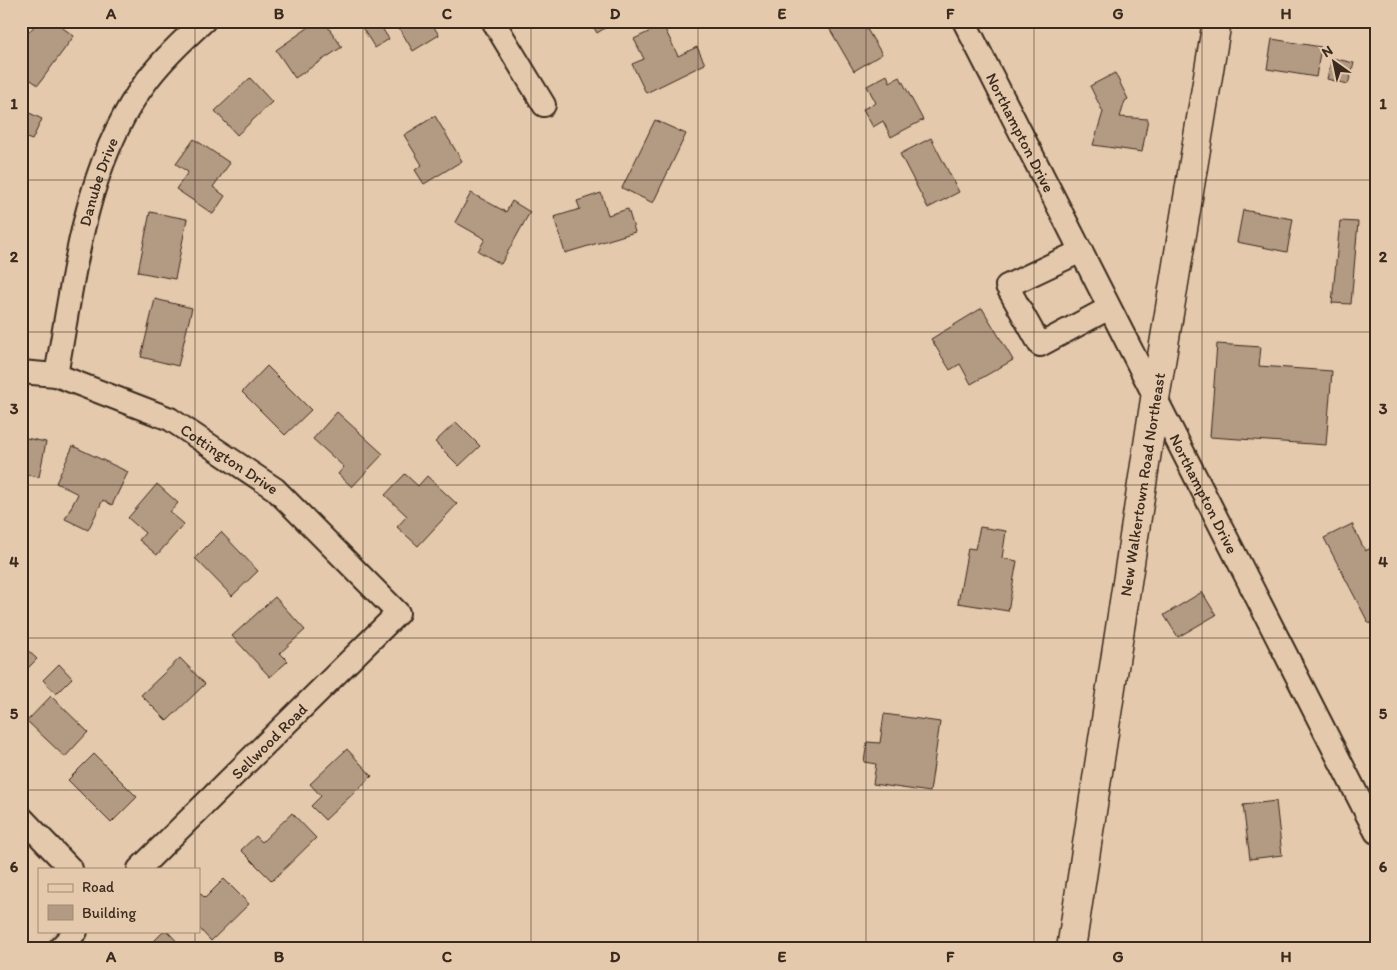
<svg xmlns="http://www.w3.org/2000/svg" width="1397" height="970" font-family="Itim,sans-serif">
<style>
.building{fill:#b29a83;stroke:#3b2a1e}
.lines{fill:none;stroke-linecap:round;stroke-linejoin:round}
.minor-casing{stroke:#3b2a1e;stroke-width:26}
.major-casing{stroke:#3b2a1e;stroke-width:31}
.minor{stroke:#e4c9ac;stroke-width:22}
.major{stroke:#e4c9ac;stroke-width:28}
.grid{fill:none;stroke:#3b2a1e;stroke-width:1;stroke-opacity:0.55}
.labels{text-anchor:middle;stroke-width:5;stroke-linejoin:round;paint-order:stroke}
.street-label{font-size:16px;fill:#3b2a1e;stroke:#e4c9ac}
.neatline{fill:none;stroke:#3b2a1e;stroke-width:2}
.grid-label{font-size:16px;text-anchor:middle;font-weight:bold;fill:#3b2a1e}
</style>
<rect width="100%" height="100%" fill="#e4c9ac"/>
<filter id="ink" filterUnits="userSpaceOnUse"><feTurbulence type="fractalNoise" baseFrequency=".02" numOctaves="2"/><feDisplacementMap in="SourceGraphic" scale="10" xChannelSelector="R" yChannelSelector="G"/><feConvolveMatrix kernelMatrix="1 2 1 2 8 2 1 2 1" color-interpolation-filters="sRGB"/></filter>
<g filter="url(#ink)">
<path class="building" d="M38,21H53L74,36L38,85L21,73V25L30,31Z
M318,21H324L342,47L295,78L276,50Z
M358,21H394L382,28L389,39L375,48Z
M395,21H430L439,35L413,51Z
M590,21H616L597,33Z
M825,21H862L882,54L854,71Z
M663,25L678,56L697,47L705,64L646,93L632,64L644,59L634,39Z
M1272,39L1321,47L1316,77L1267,69Z
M1332,58L1354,63L1348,84L1327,79Z
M1115,73L1128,99L1125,101L1120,117L1148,119L1142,152L1093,145L1103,112L1090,86Z
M887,75L890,82L900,77L923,120L891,137L883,121L873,127L863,109L876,103L867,86Z
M250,78L272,102L237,135L215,111Z
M21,109L42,119L32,140L24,137L21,144Z
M435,116L462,161L424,184L415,170L422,165L404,135Z
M655,120L686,134L653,203L622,188Z
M931,138L959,192L928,208L900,154Z
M194,139L230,163L213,187L225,196L213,214L176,189L188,172L176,164Z
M471,193L506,212L512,201L530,212L501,264L478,251L485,239L455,222Z
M601,193L608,215L628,209L635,232L565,253L554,217L580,209L577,201Z
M1243,210L1293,219L1287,252L1237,242Z
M150,212L187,219L175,279L138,272Z
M1340,221L1358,222L1351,304L1332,303Z
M155,299L192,308L178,366L141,357Z
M982,308L1013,360L971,384L960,364L950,370L931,339Z
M1217,344L1261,347L1259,366L1332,371L1326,445L1210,437Z
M267,366L311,410L285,435L242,392Z
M337,412L383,454L352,487L338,474L344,467L313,439Z
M456,422L480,446L459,466L435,442Z
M21,437L46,442L39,477L21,474Z
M73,446L128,472L112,505L103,500L88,530L65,519L78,494L56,483Z
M405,474L418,486L427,476L457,504L418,546L397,527L407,516L385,495Z
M157,484L178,503L170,512L184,524L157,555L139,540L145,533L128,518Z
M1352,524L1365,551L1373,547L1376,553V620L1369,624L1324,538Z
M980,527L1006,531L1002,558L1017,561L1008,611L958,603L968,548L975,549Z
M221,532L258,571L232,596L195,558Z
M1202,592L1216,615L1178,637L1164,615Z
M275,597L305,630L280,653L288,661L270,677L232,636Z
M21,644L37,659L21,675Z
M180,658L205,684L167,721L141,695Z
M59,664L72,678L56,694L43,680Z
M51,696L88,732L65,757L27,721Z
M884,714L940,722L930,792L873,784L876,764L864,762L867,742L880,743Z
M347,749L372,776L325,820L311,806L321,796L310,784Z
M94,754L137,797L111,823L68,780Z
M1276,801L1282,855L1250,859L1243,805Z
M292,813L316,838L272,881L241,850L256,836L262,842Z
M224,879L249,904L211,941L199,928V892L205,898Z
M164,931H167L184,949H146Z
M1222,945L1255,947V949H1221Z"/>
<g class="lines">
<g class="minor-casing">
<g id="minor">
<path d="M493,21L544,105"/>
<path id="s1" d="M964,21L1376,832"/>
<path d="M1081,251L1007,286L1040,345L1109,308"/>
<path id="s2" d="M21,372L56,375L170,419L275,489L398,613L139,869"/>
<path id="s3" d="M56,375C75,274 84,163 148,79C164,58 184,39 204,21"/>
<path d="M21,817L71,869"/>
<path d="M59,949L76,931"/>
</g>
</g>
<g class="major-casing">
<g id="major">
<path id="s4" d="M1071,949L1155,399L1217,21"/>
</g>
</g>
<use href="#minor" class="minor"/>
<use href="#major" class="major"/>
</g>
</g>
<path class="grid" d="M195,21V869M363,21V949M531,21V949M698,21V949M866,21V949M1034,21V949M1202,21V949M21,180H1376M21,332H1376M21,485H1376M21,638H1376M21,790H1376M195,931V949"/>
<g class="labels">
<g class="street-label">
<text dy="6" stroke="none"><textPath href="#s1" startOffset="125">Northampton Drive</textPath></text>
<text dy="6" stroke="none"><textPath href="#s3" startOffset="198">Danube Drive</textPath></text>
<text dy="6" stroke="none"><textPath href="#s2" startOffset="229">Cottington Drive</textPath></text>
<text dy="6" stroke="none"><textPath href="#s4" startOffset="470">New Walkertown Road Northeast</textPath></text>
<text dy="6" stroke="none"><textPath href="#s1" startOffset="530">Northampton Drive</textPath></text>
<text transform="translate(269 741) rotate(-45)" y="6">Sellwood Road</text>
</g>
</g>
<rect width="1397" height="970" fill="none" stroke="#e4c9ac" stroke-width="55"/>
<rect x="38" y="868" width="162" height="65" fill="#e4c9ac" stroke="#a08973"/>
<rect x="48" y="884" width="25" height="8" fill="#e4c9ac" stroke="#a08973"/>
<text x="82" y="892" font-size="15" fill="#3b2a1e">Road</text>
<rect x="48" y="905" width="25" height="15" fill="#b29a83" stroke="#a08973"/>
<text x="82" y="918" font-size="15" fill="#3b2a1e">Building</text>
<g transform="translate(1334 62) rotate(327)" stroke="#e4c9ac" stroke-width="4" paint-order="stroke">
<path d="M0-4L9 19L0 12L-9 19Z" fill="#3b2a1e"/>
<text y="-8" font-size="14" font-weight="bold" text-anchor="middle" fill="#3b2a1e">N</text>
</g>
<rect x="28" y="28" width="1342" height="914" class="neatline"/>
<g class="grid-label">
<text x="111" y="19">A</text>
<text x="279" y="19">B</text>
<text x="447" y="19">C</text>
<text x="615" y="19">D</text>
<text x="782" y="19">E</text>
<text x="950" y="19">F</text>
<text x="1118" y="19">G</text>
<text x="1286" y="19">H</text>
<text x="14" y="109">1</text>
<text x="1383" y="109">1</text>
<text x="14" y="262">2</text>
<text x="1383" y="262">2</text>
<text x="14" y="414">3</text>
<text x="1383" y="414">3</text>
<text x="14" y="567">4</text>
<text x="1383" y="567">4</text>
<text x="14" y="719">5</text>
<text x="1383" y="719">5</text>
<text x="14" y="872">6</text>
<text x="1383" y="872">6</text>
<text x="111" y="962">A</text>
<text x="279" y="962">B</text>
<text x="447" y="962">C</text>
<text x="615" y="962">D</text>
<text x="782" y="962">E</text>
<text x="950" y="962">F</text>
<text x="1118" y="962">G</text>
<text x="1286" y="962">H</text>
</g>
</svg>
